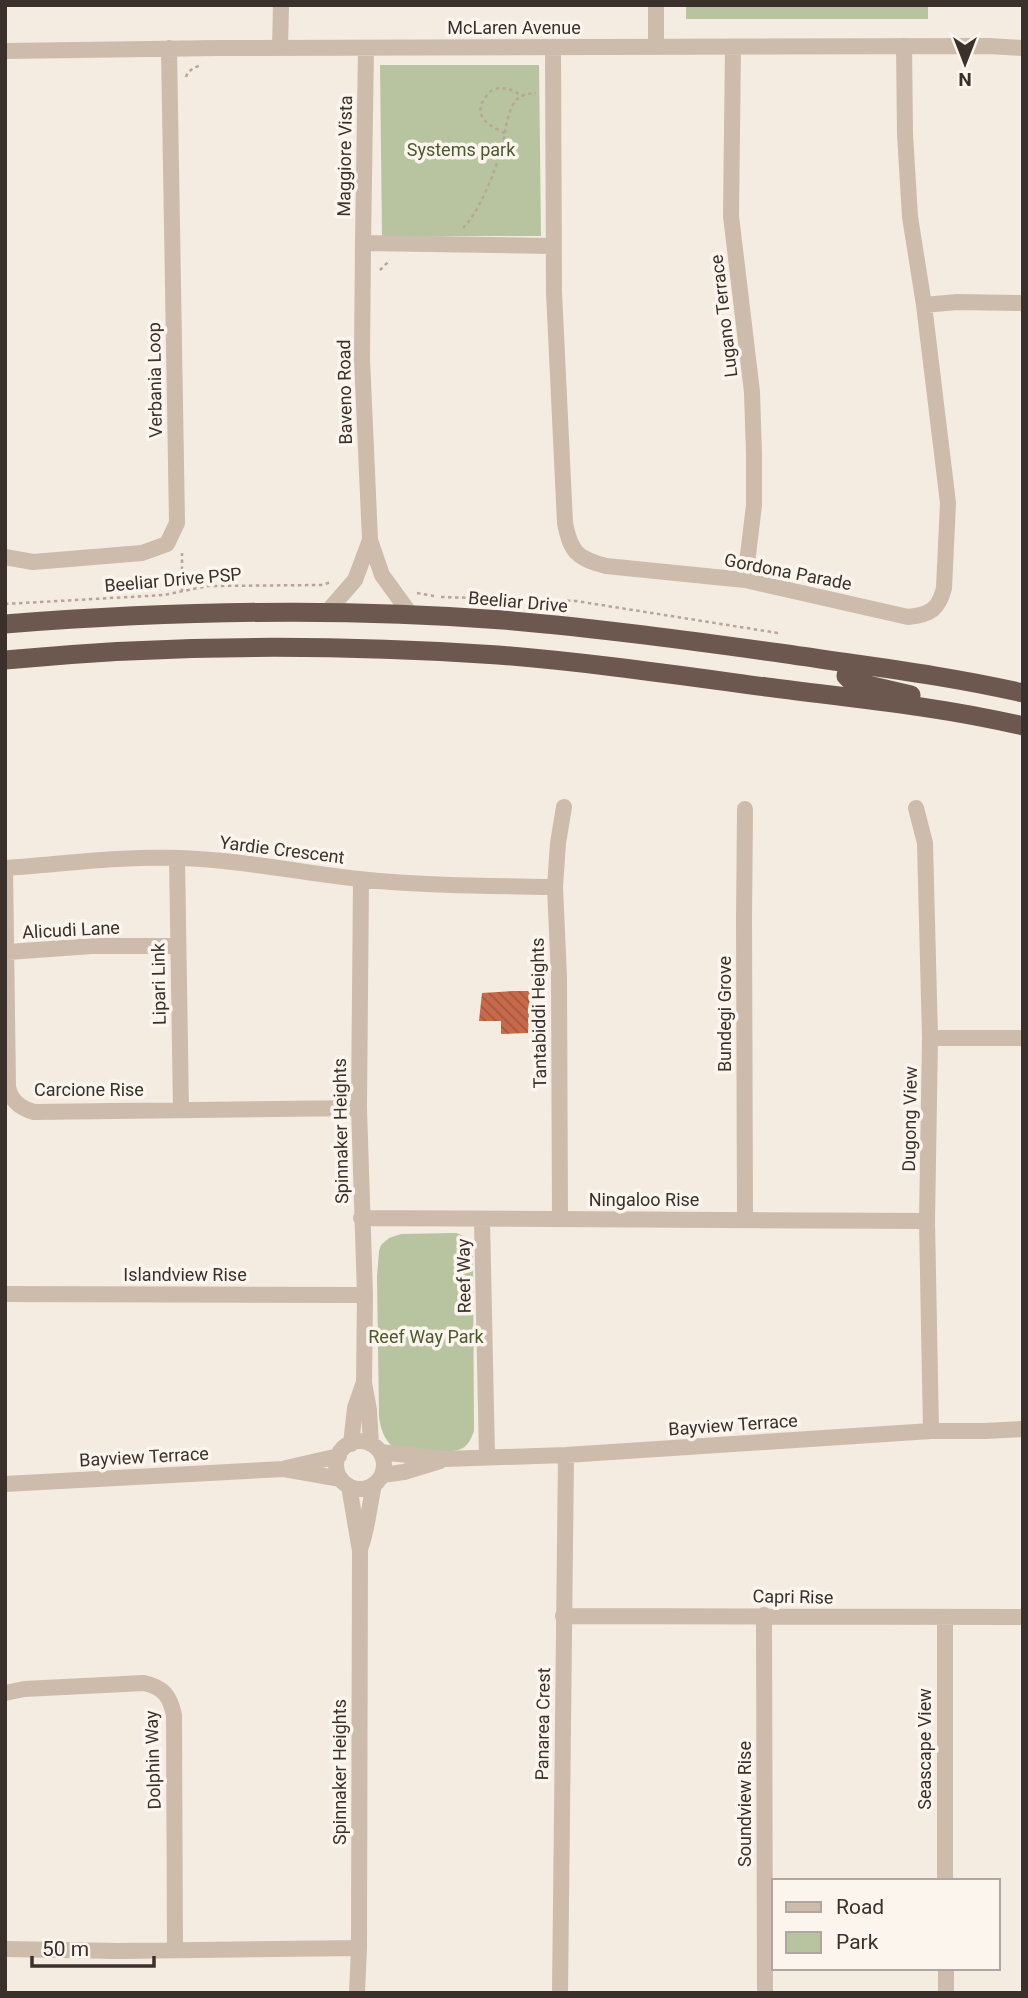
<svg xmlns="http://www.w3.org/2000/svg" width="1028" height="1998" font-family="Roboto,sans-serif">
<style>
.green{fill:#b8c4a0}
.building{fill:url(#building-back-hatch)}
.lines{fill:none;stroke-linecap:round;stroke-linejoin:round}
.path{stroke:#b9a596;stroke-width:2.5;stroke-dasharray:3.5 3.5;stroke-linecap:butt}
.minor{stroke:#cdbbac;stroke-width:16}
.trunk{stroke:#6c584f;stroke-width:19}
.labels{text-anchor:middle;stroke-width:7;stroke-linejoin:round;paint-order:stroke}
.street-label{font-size:18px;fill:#3b302b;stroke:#fbf5ee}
.park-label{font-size:18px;fill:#4a5a2e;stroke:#fbf5ee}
</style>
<defs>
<pattern id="building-back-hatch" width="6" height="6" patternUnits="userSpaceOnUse" patternTransform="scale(1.75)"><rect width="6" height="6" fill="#c8694b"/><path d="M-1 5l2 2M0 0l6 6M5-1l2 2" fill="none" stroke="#a4573f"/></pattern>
</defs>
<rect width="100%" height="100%" fill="#f4ebe1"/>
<path class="green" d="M686,5H928V19H686Z
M380,65H539L541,236H382Z
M455,1233C468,1235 470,1245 473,1257L474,1431C471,1439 468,1446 461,1449C453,1453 407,1453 399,1450C385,1444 381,1430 379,1417L377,1277L379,1251L381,1245L389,1238L401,1234Z"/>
<path class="building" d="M513,991H530L528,1033L501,1034V1021H479L482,993Z"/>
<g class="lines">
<path class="path" d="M186,77C188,70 195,67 202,65
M505,133C481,123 470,110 493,89C506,87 511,89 522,96
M463,228C481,210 494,172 502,148C506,133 506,113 516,100C522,94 528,94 536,93
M380,270L390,260
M182,591V553
M417,593L434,596
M441,597L576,601L778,633
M5,604L164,595L208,586L321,585L332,582"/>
<path class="minor" d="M553,47L554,292L565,523C571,553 577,558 606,566L745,580L908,617C930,615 939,609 944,588L948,503L924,305L910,217L905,134L904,46
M656,47V5
M733,47L731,216L752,392L754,454V505L745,580
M280,48L281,5
M366,48L363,243L554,246
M5,51L218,48L989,46L1023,48
M363,243L362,359L370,540L382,575L411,615
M924,305L957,302L1023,303
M5,557L33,562L142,553L167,544L177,523L169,48
M327,612L355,580L370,540
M916,808L925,843L930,1038L927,1221L931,1431
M177,858L181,1110
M5,868L8,1087C11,1101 20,1108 34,1112L359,1108
M5,868C63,864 122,856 180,858C240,860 299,872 359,879C424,886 489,886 555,887
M361,879L359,1108L365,1295L364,1383L369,1410L371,1444
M8,952L92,946H178
M930,1038H1023
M361,1218L927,1221
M482,1219L487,1457
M560,1219L559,977L555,887L558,843L564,807
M745,1219L744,919L745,809
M5,1294L365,1295
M336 1465a24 24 0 1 1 48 0a24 24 0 1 1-48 0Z
M351,1444L355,1408L363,1385
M380,1452L445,1459L566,1455L931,1431H985L1023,1429
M286,1468L339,1456
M382,1475L404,1472L440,1461
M5,1484L284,1469L341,1479
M349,1486L360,1551L359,1948L357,1993
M360,1549C368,1528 369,1506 374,1485
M764,1615L765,1993
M563,1616L1023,1617
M5,1693L24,1689L144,1683C163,1687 170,1696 174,1715L175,1950
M945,1881V1618
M5,1949L118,1951L359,1948
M946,1968V1993
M560,1993L566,1455"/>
<path class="trunk" d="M5,624C171,611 337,607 503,620C598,628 693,641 787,654C866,666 945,675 1023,693
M5,660C169,644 333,644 498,655C587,662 677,675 766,687C851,698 939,706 1023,726
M848,664L846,676L851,681L911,695"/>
</g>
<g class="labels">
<g class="street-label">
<text x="514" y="34">McLaren Avenue</text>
<text transform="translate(345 156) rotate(-89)" y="6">Maggiore Vista</text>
<text transform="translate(724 316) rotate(-97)" y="6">Lugano Terrace</text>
<text transform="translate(155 380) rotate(-91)" y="6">Verbania Loop</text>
<text transform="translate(345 392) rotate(-91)" y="6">Baveno Road</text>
<text transform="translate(788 572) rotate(11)" y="6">Gordona Parade</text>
<text transform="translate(173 580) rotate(-5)" y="6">Beeliar Drive PSP</text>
<text transform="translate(518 602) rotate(5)" y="6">Beeliar Drive</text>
<text transform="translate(282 850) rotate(7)" y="6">Yardie Crescent</text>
<text transform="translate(71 930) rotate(-3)" y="6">Alicudi Lane</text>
<text transform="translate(159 984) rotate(-91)" y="6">Lipari Link</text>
<text transform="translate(539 1013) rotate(-91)" y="6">Tantabiddi Heights</text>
<text transform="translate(725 1014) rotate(-90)" y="6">Bundegi Grove</text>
<text x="89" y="1096">Carcione Rise</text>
<text transform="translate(910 1119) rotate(-89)" y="6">Dugong View</text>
<text transform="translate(341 1131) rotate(-91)" y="6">Spinnaker Heights</text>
<text x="644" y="1206">Ningaloo Rise</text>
<text x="185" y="1281">Islandview Rise</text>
<text transform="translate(464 1276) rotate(-91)" y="6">Reef Way</text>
<text transform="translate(733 1425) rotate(-4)" y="6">Bayview Terrace</text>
<text transform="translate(144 1457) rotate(-3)" y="6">Bayview Terrace</text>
<text transform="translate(793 1597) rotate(1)" y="6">Capri Rise</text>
<text transform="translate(543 1724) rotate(-89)" y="6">Panarea Crest</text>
<text transform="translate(925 1749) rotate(-90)" y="6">Seascape View</text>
<text transform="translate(153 1760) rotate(-92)" y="6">Dolphin Way</text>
<text transform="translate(340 1772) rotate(-90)" y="6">Spinnaker Heights</text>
<text transform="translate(745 1804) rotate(-90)" y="6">Soundview Rise</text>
</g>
<g class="park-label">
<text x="461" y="156">Systems park</text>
<text x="426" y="1343">Reef Way Park</text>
</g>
</g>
<rect width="1028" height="1998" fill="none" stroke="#3b302b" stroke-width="14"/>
<rect x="772" y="1879" width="228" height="91" fill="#fbf5ee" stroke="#aea6a0" stroke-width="2"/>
<rect x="786" y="1902" width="35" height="10" fill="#cdbbac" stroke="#aea6a0" stroke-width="2"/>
<text x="836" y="1914" font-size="21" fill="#3b302b">Road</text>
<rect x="786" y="1932" width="35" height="21" fill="#b8c4a0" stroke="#aea6a0" stroke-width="2"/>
<text x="836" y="1949" font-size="21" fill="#3b302b">Park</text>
<g transform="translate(965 63) rotate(180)" stroke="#fbf5ee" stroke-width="5" paint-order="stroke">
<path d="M0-5L12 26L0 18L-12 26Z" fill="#3b302b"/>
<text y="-10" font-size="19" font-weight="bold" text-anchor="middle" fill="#3b302b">N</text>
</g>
<path d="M32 1956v10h122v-10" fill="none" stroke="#3b302b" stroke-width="3.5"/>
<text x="42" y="1956" font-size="21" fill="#3b302b" stroke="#fbf5ee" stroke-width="5" paint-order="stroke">50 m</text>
</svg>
